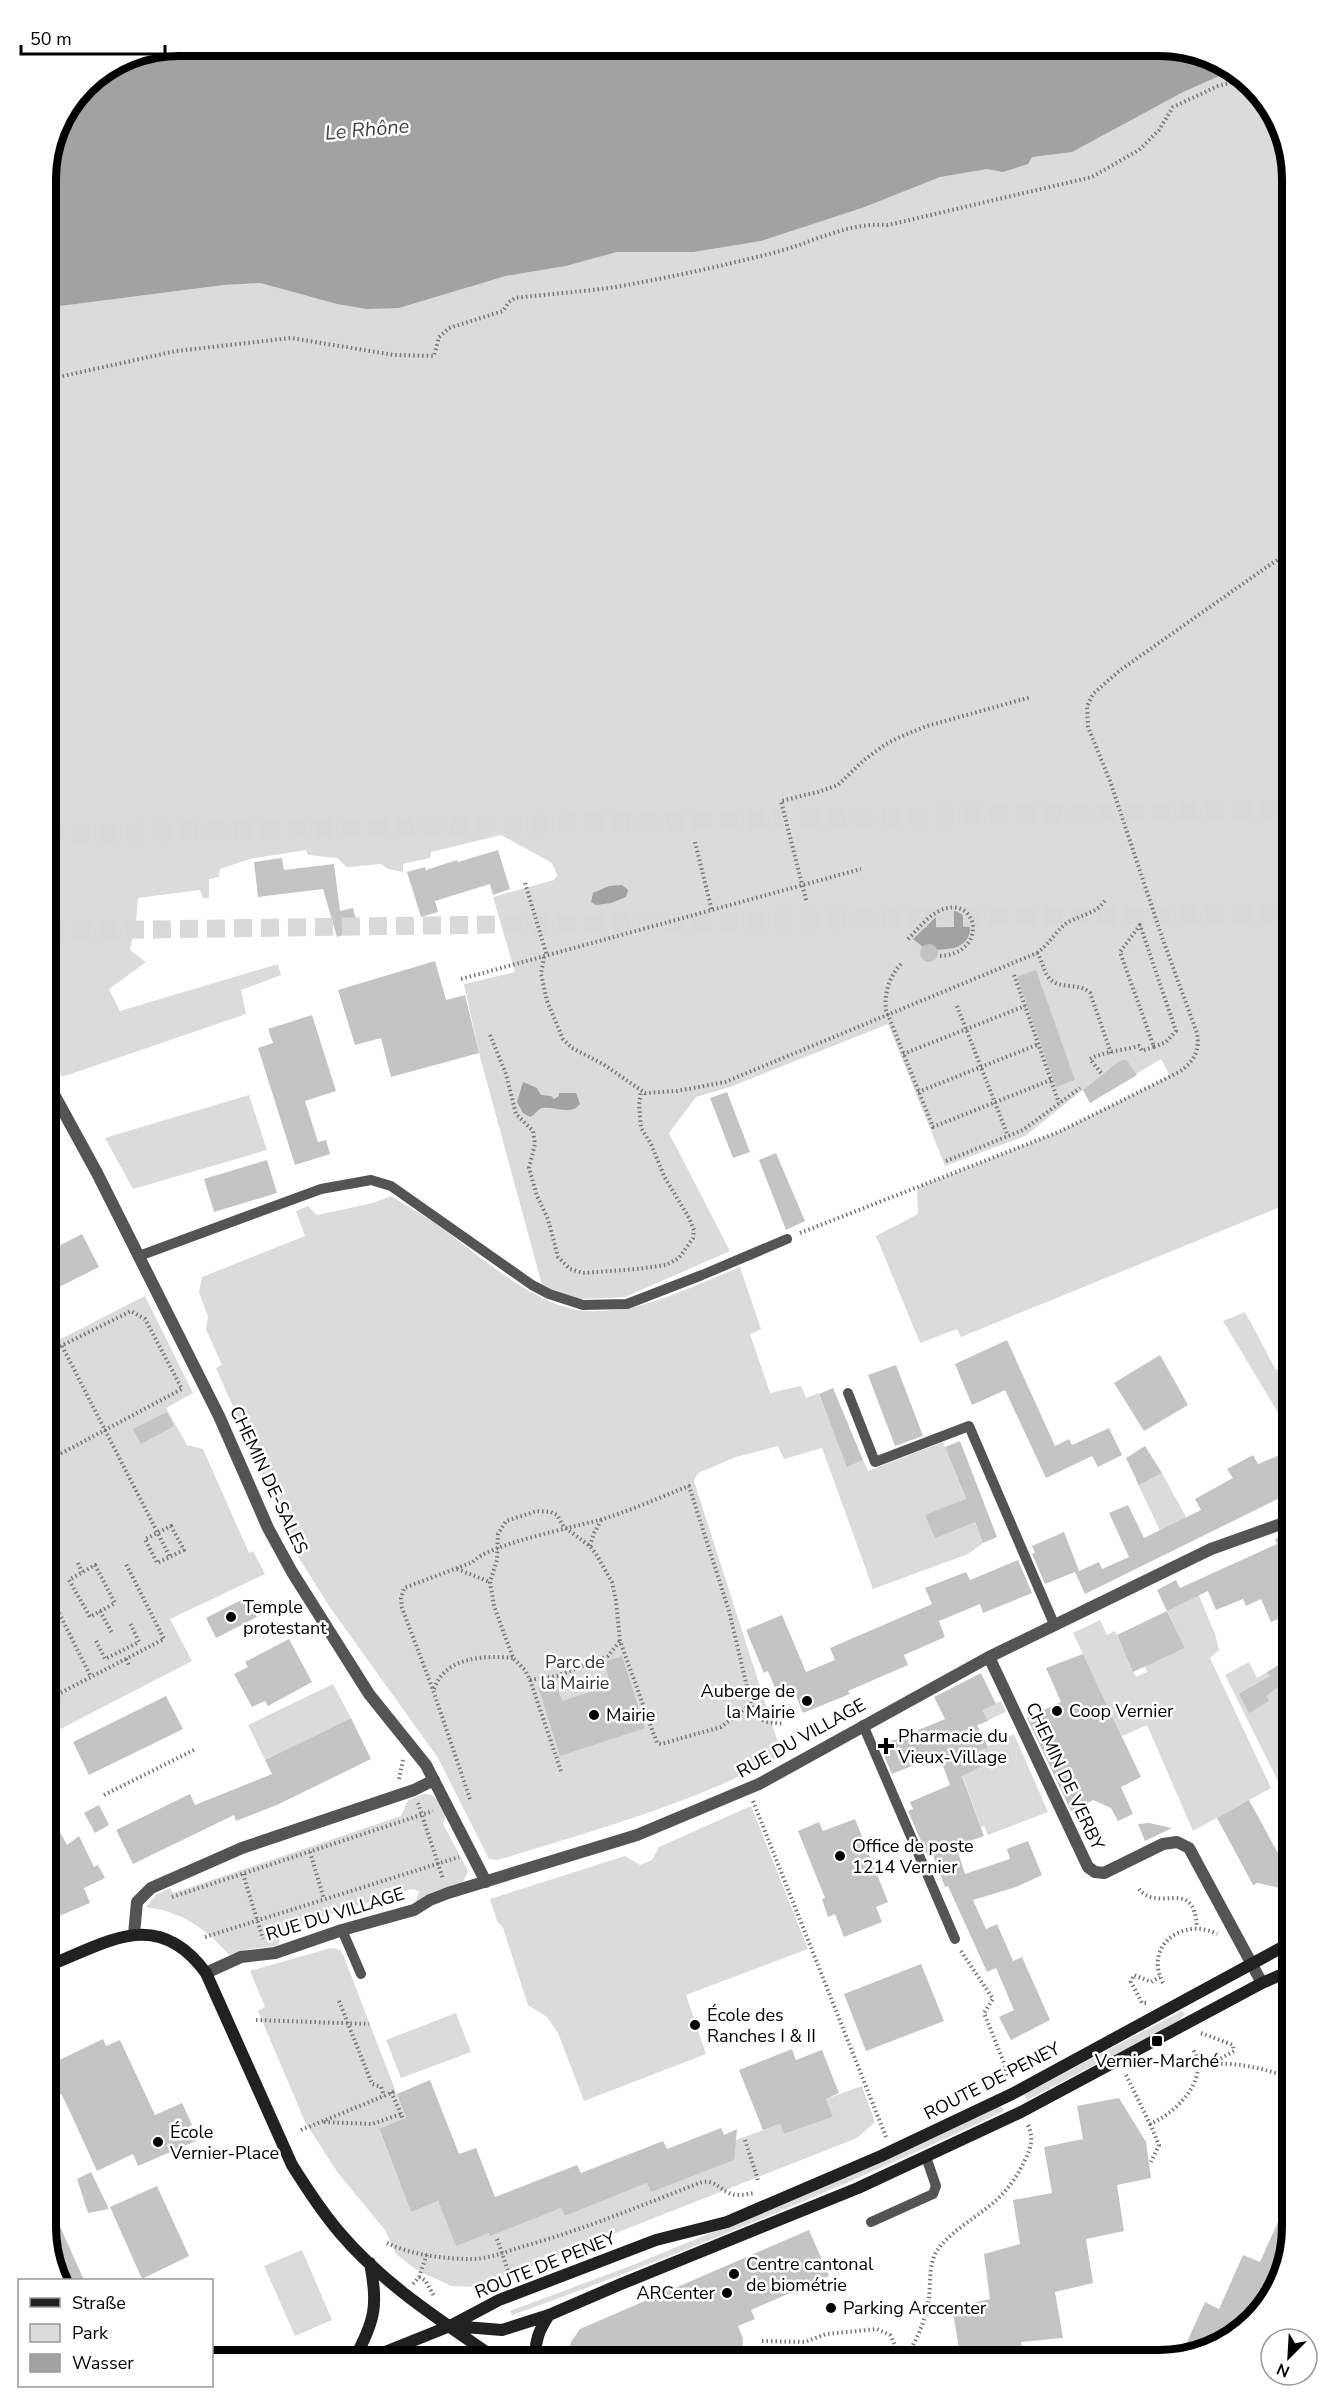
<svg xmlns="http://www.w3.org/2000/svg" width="1337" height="2405" font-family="'Nunito Sans',sans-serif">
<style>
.green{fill:#dbdbdb}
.water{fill:#a2a2a2}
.building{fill:#c4c4c4}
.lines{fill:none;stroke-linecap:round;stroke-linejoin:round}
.highway-tunnel{stroke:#d9d9d9;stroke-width:18;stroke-dasharray:18 9;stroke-linecap:butt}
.path{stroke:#767676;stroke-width:4;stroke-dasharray:1.5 3;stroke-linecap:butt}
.lane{stroke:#545454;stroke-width:10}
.street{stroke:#545454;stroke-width:12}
.secondary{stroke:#212121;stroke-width:12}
.poi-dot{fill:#000;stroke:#fff;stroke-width:2}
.labels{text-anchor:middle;stroke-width:5;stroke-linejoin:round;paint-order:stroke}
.street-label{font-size:18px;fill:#000;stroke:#fff}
.poi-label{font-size:18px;fill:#000;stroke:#fff;text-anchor:start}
.park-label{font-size:18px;fill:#323232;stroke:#fff}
.water-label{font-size:20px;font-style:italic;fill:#434343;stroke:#fff}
.rim{fill:none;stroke:#000;stroke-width:8}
</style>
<rect width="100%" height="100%" fill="#fff"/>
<path class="green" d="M1209,61L1240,72L1282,127L1292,178V1202L961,1337L957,1329L920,1343L876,1236L918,1214L917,1188L1061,1131L1170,1076L1161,1059L1136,1074L1126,1059L1119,1061L1025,1136L945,1166L888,1024L730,1087L696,1097L669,1133L730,1251L625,1297L581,1299L551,1291L542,1285L479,1053L464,984L515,972L493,897L554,880L557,875L552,863L501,835L431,852L430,858L403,864V872L388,869L381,864L347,867L337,858L308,855L306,850L250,859L220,869L219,877L209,879V898H203L200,890L138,898L136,922L130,950L146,962L109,989L120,1011L278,964L281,975L241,990L246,1014L62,1077L45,1048V308L224,285L260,283L337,304L399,308L506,276L566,266L617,252H694L761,241L862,208Z
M249,1095L267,1150L133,1189L105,1138Z
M391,1196C403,1204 417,1211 430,1220C471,1248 520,1295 569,1308C586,1313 606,1311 624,1309C660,1303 705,1281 740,1267L761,1329L750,1334L770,1393L801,1386L806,1398L818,1393L848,1466L863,1460L868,1471L943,1442L983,1543L968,1554L873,1589L822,1448L784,1459L778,1446L736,1457L698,1473L694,1481L782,1755C692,1804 595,1830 498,1860L489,1859L438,1758L329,1606L299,1558L216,1368L222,1365L206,1329L208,1317L199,1292L202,1277L305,1236L296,1211L308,1206L317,1215L373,1203Z
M145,1296L193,1393L166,1408L187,1445L203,1449L249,1553L253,1551L265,1574L170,1619L192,1661L45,1737V1347Z
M1245,1312L1276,1370L1292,1362V1436L1223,1321Z
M1162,1473L1186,1517L1163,1537L1136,1480L1141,1477L1144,1482Z
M1195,1586L1215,1634L1219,1650L1210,1658L1271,1788L1193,1831L1147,1725L1122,1736L1073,1633L1100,1620L1107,1635L1115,1631L1124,1652L1136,1648V1659L1129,1663L1136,1677L1147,1672L1145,1666L1185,1648L1163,1602Z
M1249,1662L1257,1678L1284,1662L1292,1674V1797L1287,1799L1225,1675Z
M333,1684L351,1718L265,1760L248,1725Z
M1001,1701L1006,1712L978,1725L972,1714Z
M1014,1734L1048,1812L988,1835L984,1826L981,1827L960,1769L969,1762L974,1770L984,1766L977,1751Z
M423,1794C437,1793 440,1804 446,1815L443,1824L468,1871L463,1882L433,1892L416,1902L419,1891L412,1889L285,1928L278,1945L275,1946L249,1949L229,1955C207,1929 180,1911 146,1907L156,1895L170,1888L173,1893L401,1816L408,1800Z
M751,1806L808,1949L686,1995L706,2054L584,2101L558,2033L547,2017L528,2005L503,1928L497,1921L490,1899L625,1856L640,1865L652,1860L659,1847Z
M331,1948L340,1950L344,1957L406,2118L379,2130L411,2212L438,2201L456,2245L489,2233L491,2235L561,2208L565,2216L647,2183L651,2192L736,2140L780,2124L784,2134L833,2117L826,2099L862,2086L875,2122L857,2138L479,2287L451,2286L415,2269L396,2254L385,2230L338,2173L305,2122L258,2011L265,2007L250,1971Z
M1182,2011L1185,2014L1176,2023L1027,2100L1024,2094Z
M456,2013L471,2052L401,2078L386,2040Z
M1001,2105L1004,2111C843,2188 680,2255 512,2315L510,2311L638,2263L805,2194Z
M302,2250L332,2320L295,2336L264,2266Z"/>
<path class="water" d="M178,45H1168L1233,70L1183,92L1072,152L1032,157L1028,164L1003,172L987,169L940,177L862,208L761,241L694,252H617L566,266L506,276L399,308L367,309L337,304L260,283L224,285L45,308V170L55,127L84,84L127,55Z
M622,885L628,890L626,897L611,903L596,905L591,902L593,893L609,886Z
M955,911C973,916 976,939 957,947C949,950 937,949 928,951L913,939L938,915Z
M523,1082L537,1088L541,1095L551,1096L554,1099L559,1096V1093H576L580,1104C571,1116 556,1106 542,1108C538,1109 535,1115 530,1117L523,1113L517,1102Z"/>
<path class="building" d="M498,850L510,889L493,895L490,884L435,901L438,912L421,917L407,872L425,867L426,870L457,860L458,862Z
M282,858L284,870L334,864L340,911L353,908L359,930L337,937L323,889L258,897L254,862Z
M920 953a9 9 0 1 1 18 0a9 9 0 1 1-18 0Z
M435,961L446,1000L465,995L479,1053L391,1077L381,1038L355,1045L338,990Z
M1036,970L1075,1080L1056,1087L1017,977Z
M312,1015L336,1091L305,1101L318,1142L326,1140L330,1154L295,1165L258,1048L273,1043L268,1029Z
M1126,1059L1137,1075L1090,1103L1083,1090L1119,1061Z
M727,1092L750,1152L733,1158L710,1098Z
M776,1153L805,1221L786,1230L759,1160Z
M267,1160L277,1193L214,1212L204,1179Z
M82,1234L99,1267L45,1294V1253Z
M1007,1340L1055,1446L1069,1439L1072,1445L1109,1428L1122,1455L1098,1467L1092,1456L1046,1478L1005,1390L972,1405L955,1364Z
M1160,1355L1188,1405L1144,1431L1114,1383Z
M896,1365L923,1436L895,1446L868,1375Z
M833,1388L863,1460L847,1467L819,1394Z
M167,1412L174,1426L141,1444L133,1429Z
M960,1441L997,1537L983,1543L975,1522L935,1538L925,1515L966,1499L945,1447Z
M1145,1446L1162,1473L1139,1485L1126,1458Z
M1292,1450V1492L1085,1594L1075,1572L1045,1584L1032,1554L1035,1553L1032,1546L1064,1532L1079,1571L1099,1562L1102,1569L1129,1557L1109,1513L1128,1505L1144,1538L1201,1510L1195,1499L1233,1478L1227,1469L1253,1455L1258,1464Z
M1292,1532V1613L1271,1622L1261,1599L1246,1606L1243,1599L1216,1610L1208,1591L1167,1611L1157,1590L1176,1580L1180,1588L1277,1544L1275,1539Z
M1018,1560L1032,1593L983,1613L980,1604L939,1621L945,1637L904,1655L908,1665L848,1691L850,1694L803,1713L792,1686L777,1693L768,1671L764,1673L746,1630L782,1615L806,1672L835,1660L830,1648L932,1604L925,1588L966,1572L970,1580Z
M247,1597L257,1617L216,1638L206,1618Z
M1167,1611L1185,1648L1133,1672L1117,1635Z
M289,1639L312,1682L268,1706L265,1701L252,1707L234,1674L248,1667L245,1662Z
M1083,1654L1141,1777L1121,1787L1133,1814L1118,1821L1111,1808L1093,1800L1071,1811L1027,1718L1061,1702L1046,1668Z
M622,1656L645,1728L560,1756L538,1686L555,1681L562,1701L611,1685L604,1662Z
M1292,1657V1677L1266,1696L1269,1701L1249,1713L1239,1694L1270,1676L1267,1672Z
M981,1673L996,1704L982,1710L988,1721L977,1725L988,1747L977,1751L985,1765L962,1776L984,1836L956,1846L965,1874L1010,1859L1007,1849L1028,1841L1042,1875L1016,1887L973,1900L986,1929L997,1924L1013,1961L1022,1957L1050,2020L1011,2040L999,2017L1014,2010L996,1968L987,1972L948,1886L945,1887L933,1855L928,1857L908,1811L913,1809L910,1802L950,1785L939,1755L892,1774L880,1746L945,1719L934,1697Z
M166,1696L183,1729L89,1775L73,1742Z
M351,1718L371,1759L277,1805L236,1821L234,1815L133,1864L116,1830L190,1794L195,1805L272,1774L265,1760Z
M1249,1800L1280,1857L1292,1850V1891L1258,1883L1253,1885L1217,1818Z
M99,1805L109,1825L95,1833L84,1813Z
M855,1819L888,1902L876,1907L882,1922L844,1937L835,1914L828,1917L822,1899L825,1898L798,1831L819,1822L823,1831Z
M1149,1823L1172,1828L1145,1841L1138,1824Z
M56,1825L67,1845L79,1836L94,1867L98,1865L105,1878L84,1888L90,1903L45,1922V1831Z
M921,1964L944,2021L866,2051L844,1994Z
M103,2039L106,2046L120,2040L155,2115L182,2103L192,2125L189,2126L196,2141L138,2166L133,2154L97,2171L66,2103L61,2094L52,2098L45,2083V2067Z
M792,2049L796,2060L822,2050L839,2093L826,2099L833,2117L784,2134L780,2124L763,2130L739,2070Z
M430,2080L459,2154L476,2148L495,2197L577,2165L581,2173L663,2141L667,2149L721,2128L724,2135L737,2129L734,2160L651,2192L647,2183L565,2216L561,2208L490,2236L489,2233L456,2246L438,2201L411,2212L379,2129L406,2118L397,2094Z
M1119,2098L1146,2142L1151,2178L1117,2185L1124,2231L1086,2239L1093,2283L1055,2292L1063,2338L1021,2342L1024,2360H961L952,2307L990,2299L984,2254L1020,2244L1013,2200L1052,2193L1044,2147L1083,2139L1077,2106Z
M91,2172L109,2209L88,2213L77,2179Z
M157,2186L189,2256L142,2279L110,2207Z
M45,2193L79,2269L84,2280H57L55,2278L45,2227Z
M1278,2222L1292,2228L1269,2301L1210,2350H1206L1187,2342L1205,2302L1219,2309L1243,2255L1260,2262Z
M809,2230L829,2276L751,2310L755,2319L738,2326L743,2339L742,2360H567L571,2342L580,2329Z"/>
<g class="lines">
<path class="highway-tunnel" d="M45,834L1292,809
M45,931L1292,913"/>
<path class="path" d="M45,380L176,351L291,338L394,355L434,356L439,337L449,328L503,311L509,302L515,298C548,294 582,292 615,287C668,278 721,266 773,253C812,243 847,222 888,225L1092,177L1139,150L1159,130L1173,107L1218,86L1245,79
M695,842L712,911
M525,883L547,956
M806,900L781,801L818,792L838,785L864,760L886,744L902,736L927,726L1031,697
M908,939C918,929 927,917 939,911C979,892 990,956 937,956
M1037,953C1050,944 1058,927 1069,922C1082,914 1097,914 1106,899
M544,957L541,974L547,1001L563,1039L572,1048L603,1064L645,1093L677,1091L725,1082L1037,953C1043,961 1043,972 1050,979C1061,990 1079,982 1090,993L1111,1053
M901,964C889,977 884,993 886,1010L933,1127L1051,1080
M1014,975L1059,1103
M461,979L861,869
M957,1006L1008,1136
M490,1035L506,1074L516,1114L533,1131L535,1144L529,1168L537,1196L548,1219L558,1257L570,1269L583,1273L637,1269L666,1265L679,1258L693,1238L694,1230L689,1218L664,1176L651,1144L641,1128L639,1105L641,1091
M903,1054L1025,1006
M1101,1073L1090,1059C1102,1052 1125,1050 1139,1046L1142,1051L1154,1047L1120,952L1140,925L1176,1031L1166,1042L1154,1047
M918,1092L1039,1044
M946,1161L1023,1130L1080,1088
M800,1233L1061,1131L1179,1072C1194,1062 1200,1051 1197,1033L1163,940L1110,781L1088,727L1087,706L1093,694L1119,671L1271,564L1292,551
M62,1346L170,1557
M45,1462L182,1389L145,1319L131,1311L45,1354
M171,1526L184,1550L157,1563L145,1539Z
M590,1546L594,1533L602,1519
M78,1563L82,1572
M95,1565L115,1603L90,1617L69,1580Z
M457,1569L490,1582
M53,1601L91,1677
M100,1611L112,1633
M96,1641L105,1659L139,1642L130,1623
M126,1659L130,1667
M530,1680L557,1676L608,1656L620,1641
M434,1689C445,1657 484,1655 513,1658
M56,1695L60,1703
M45,1701L164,1639L126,1564
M561,1771L530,1680L525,1670L513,1658L494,1606L490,1582L497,1560L498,1534L506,1521L537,1511L551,1512L557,1515L564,1527L590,1546L596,1554L612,1582L616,1601L620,1641L657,1743L661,1744L721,1727L751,1704
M399,1779L403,1760
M104,1795L194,1750
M470,1799L433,1690L402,1608L401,1598L404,1588L473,1562C486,1545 578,1526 603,1519C632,1510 661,1497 689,1486L729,1611L751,1704L759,1718L766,1722L784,1724
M753,1801L886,2137
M418,1803L443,1879
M310,1852L324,1899
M243,1874L263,1939
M1139,1889C1159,1914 1194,1875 1197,1928
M172,1897L433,1811
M205,1937L459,1857
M961,1951L993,1999L984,2013L1006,2068V2081
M1163,1983C1143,1944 1185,1917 1217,1934
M339,2001L372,2084L381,2087L384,2096
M1146,2003H1142L1131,1982L1134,1975L1151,1982L1160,1977
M256,2020L369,2024
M1201,2033L1233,2045L1234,2051L1213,2063
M1199,2067C1223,2058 1269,2069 1292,2079
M1126,2075L1150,2124C1171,2115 1197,2092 1198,2067C1199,2060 1196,2055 1193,2049
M391,2092L401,2114
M324,2122L372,2124L401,2114L403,2119
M1150,2124L1159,2145L1151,2162
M301,2130L396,2091
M745,2140L758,2180
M497,2239L511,2279
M387,2243C411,2255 444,2259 472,2259C488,2259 505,2252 521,2247C583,2230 642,2205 702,2182C714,2180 719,2188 729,2193C737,2197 746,2194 754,2193
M419,2277L425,2280L434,2296
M413,2284L419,2277L427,2254
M762,2341L805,2342L826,2334L877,2329L890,2335L896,2347L899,2360
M903,2360C917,2342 926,2319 929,2297C931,2280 928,2262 939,2248C952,2231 972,2220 988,2207C1005,2194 1016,2179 1025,2160C1031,2148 1034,2138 1028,2125"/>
<path class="lane" d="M139,1256L321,1189L371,1180L391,1186L532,1285L549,1294L583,1305L627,1304L702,1275L787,1239
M848,1393L875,1462L969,1426L1054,1624
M863,1725L955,1939
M342,1930L361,1974
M871,2222L933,2194L936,2186L926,2157"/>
<path class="street" d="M45,1078L97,1173L219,1416L268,1528L292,1572L369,1694L426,1765L486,1882
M989,1657L1088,1867L1095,1872L1104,1873L1163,1844L1177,1842L1189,1848L1262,1983
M134,1934L137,1902L151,1888L242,1848L414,1790L434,1780
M206,1973L241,1957L275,1953L342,1930L414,1910L430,1900L448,1893L637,1835L759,1784L989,1657L1211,1549L1292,1520"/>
<path class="secondary" d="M45,1967C106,1944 156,1905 206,1973L292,2165C307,2189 322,2212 340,2233C384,2285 443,2322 498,2360
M452,2326L502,2330L549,2315L621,2284L858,2188L1021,2112L1262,1983L1292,1970
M354,2360C374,2320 379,2308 370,2263
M365,2360L450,2326L499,2300L656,2240L727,2222L881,2156L1012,2094L1292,1942
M536,2360C534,2342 539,2330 549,2315"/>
</g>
<g class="poi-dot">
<circle cx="231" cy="1617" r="6"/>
<circle cx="807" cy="1701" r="6"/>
<circle cx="1057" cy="1711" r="6"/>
<circle cx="594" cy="1715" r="6"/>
<path d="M883 1737h6v6h6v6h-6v6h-6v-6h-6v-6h6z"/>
<circle cx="840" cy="1856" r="6"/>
<circle cx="695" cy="2025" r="6"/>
<rect x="1151" y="2035" width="12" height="12" rx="3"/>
<circle cx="158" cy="2142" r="6"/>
<circle cx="734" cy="2274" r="6"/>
<circle cx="727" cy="2293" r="6"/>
<circle cx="831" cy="2308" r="6"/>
</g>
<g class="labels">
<g class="street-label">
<text transform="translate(269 1480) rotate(65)" y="6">CHEMIN DE-SALES</text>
<text transform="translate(801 1738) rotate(-29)" y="6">RUE DU VILLAGE</text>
<text transform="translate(1065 1776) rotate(65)" y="6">CHEMIN DE VERBY</text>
<text transform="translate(335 1914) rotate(-17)" y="6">RUE DU VILLAGE</text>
<text transform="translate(992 2081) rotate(-27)" y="6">ROUTE DE PENEY</text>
<text transform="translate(545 2265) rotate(-22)" y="6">ROUTE DE PENEY</text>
</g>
<g class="poi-label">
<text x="243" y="1613">Temple<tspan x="243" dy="21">protestant</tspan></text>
<text x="795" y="1697" text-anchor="end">Auberge de<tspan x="795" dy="21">la Mairie</tspan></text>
<text x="1069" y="1717">Coop Vernier</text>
<text x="606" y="1721">Mairie</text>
<text x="898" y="1742">Pharmacie du<tspan x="898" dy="21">Vieux-Village</tspan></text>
<text x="852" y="1852">Office de poste<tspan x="852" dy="21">1214 Vernier</tspan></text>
<text x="707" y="2021">École des<tspan x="707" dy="21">Ranches I &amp; II</tspan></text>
<text x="1157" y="2067" text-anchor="middle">Vernier-Marché</text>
<text x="170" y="2138">École<tspan x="170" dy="21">Vernier-Place</tspan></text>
<text x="746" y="2270">Centre cantonal<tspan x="746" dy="21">de biométrie</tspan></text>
<text x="715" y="2299" text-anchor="end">ARCenter</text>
<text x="843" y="2314">Parking Arccenter</text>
</g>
<g class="park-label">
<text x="575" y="1668">Parc de<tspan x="575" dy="21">la Mairie</tspan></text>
</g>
<g class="water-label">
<text transform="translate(367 129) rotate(-5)" y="7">Le Rhône</text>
</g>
</g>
<path d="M0 0H1337V2405H0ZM179 56H1159A123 123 0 0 1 1282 179V2227A123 123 0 0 1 1159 2350H179A123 123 0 0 1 56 2227V179A123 123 0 0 1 179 56Z" fill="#fff" fill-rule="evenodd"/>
<path class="rim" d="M179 56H1159A123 123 0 0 1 1282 179V2227A123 123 0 0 1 1159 2350H179A123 123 0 0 1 56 2227V179A123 123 0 0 1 179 56Z"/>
<rect x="18" y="2279" width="195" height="108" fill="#ffffff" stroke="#999999" stroke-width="1.5"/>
<rect x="30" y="2298" width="30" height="9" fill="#212121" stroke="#999999" stroke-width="1.5"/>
<text x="72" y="2309" font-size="18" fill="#000000">Straße</text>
<rect x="30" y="2324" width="30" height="18" fill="#dbdbdb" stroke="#999999" stroke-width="1.5"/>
<text x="72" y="2339" font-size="18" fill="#000000">Park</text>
<rect x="30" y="2354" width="30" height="18" fill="#a2a2a2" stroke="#999999" stroke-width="1.5"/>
<text x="72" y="2369" font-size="18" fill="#000000">Wasser</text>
<g transform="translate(1289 2357) rotate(204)"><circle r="28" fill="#ffffff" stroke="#999999" stroke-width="1.5"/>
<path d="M0-4.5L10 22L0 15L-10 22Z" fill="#000000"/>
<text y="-9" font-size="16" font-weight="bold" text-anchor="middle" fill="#000000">N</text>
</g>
<path d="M21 45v9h144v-9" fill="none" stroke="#000000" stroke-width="3"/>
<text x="30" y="45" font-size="18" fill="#000000" stroke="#ffffff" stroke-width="4.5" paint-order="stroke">50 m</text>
</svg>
